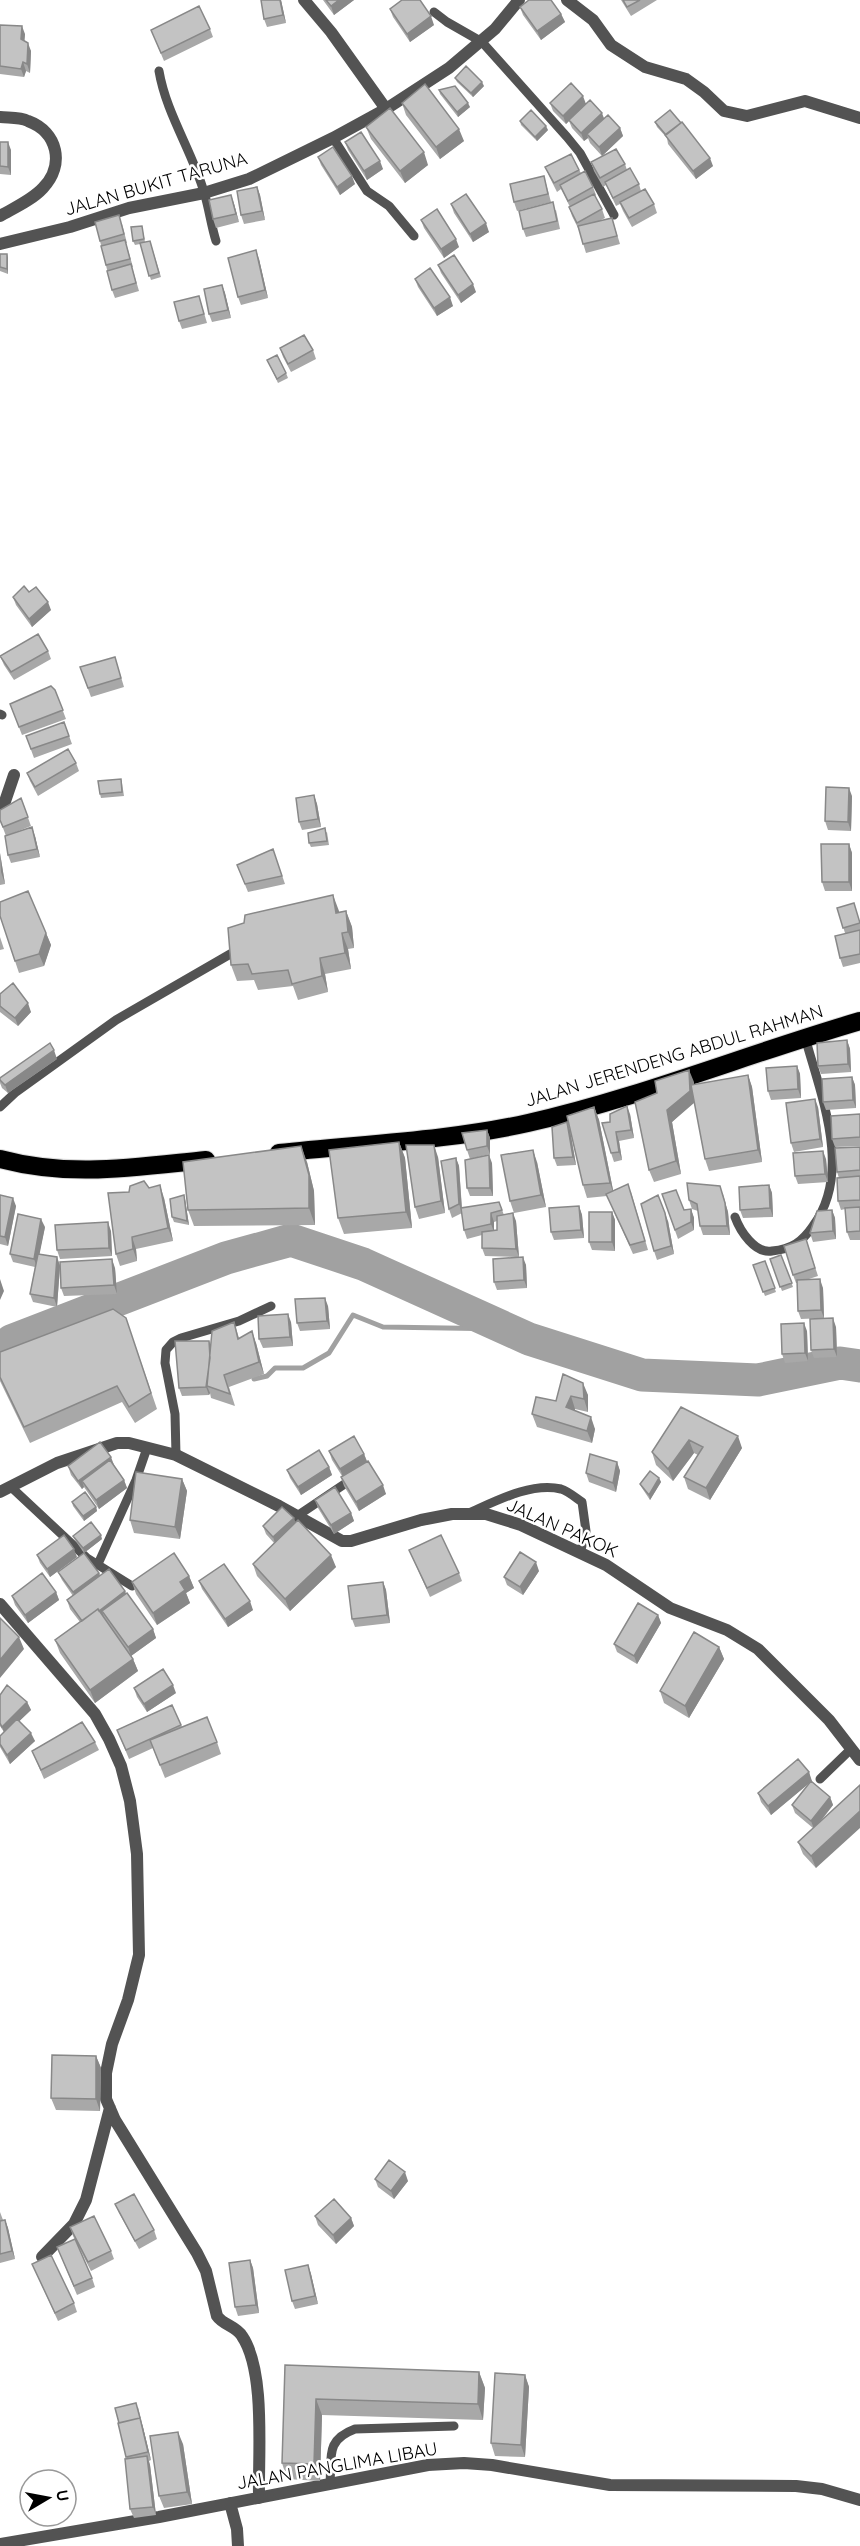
<svg xmlns="http://www.w3.org/2000/svg" width="860" height="2546" font-family="Quicksand,sans-serif">
<style>
.lines{fill:none;stroke-linecap:round;stroke-linejoin:round}
.stream{stroke:#a1a1a1;stroke-width:5}
.river{stroke:#a1a1a1;stroke-width:33}
.highway-casing{stroke:#dbdbdb;stroke-width:20}
.lane{stroke:#535353;stroke-width:9}
.street{stroke:#535353;stroke-width:12}
.highway{stroke:#000;stroke-width:18}
.wall{fill:#a8a8a8;fill-rule:evenodd}
.shaded-wall{fill:#888}
.building{fill:#c3c3c3;stroke:#888;stroke-width:1.5}
.labels{text-anchor:middle;stroke-width:5;stroke-linejoin:round;paint-order:stroke}
.street-label{font-size:18px;fill:#000;stroke:#fff}
</style>
<rect width="100%" height="100%" fill="#fff"/>
<g class="lines">
<path class="stream" d="M254,1379L267,1376L275,1368H303L329,1353L353,1315L383,1327L508,1329"/>
<path class="river" d="M0,1350L11,1341L226,1258L291,1240L363,1264L529,1339L642,1375L758,1380L840,1363L860,1366"/>
<g class="highway-casing">
<path id="highway" d="M279,1153C361,1144 447,1141 528,1123C639,1098 750,1053 860,1021
M0,1159C70,1178 136,1167 206,1160"/>
</g>
<path class="lane" d="M434,12L447,22L482,42L567,137L580,153L614,215
M159,71C166,113 192,151 204,192C209,208 211,225 216,241
M333,138L367,191L389,206L414,236
M0,714L2,715
M0,1107L16,1092L116,1020L232,953
M735,1217C740,1231 755,1254 772,1251C792,1249 802,1242 813,1226C853,1172 821,1096 805,1037
M176,1455L175,1414L165,1363L166,1350L173,1342L181,1338L239,1321L271,1306
M11,1487L87,1558L132,1586
M469,1513C496,1501 531,1482 561,1489C568,1491 576,1498 582,1502L586,1531L580,1553
M297,1516L352,1479
M98,1564L136,1480L147,1448
M820,1779L850,1750
M330,2484C332,2457 325,2440 355,2429L454,2426"/>
<path class="street" d="M304,0L331,32L386,109
M567,0L593,20L611,45L645,67L686,79L704,92L724,111L747,116L805,101L860,118
M0,117C9,118 20,117 28,121C58,132 65,165 43,188C32,200 14,208 0,216
M0,244L70,227L129,208L204,193L249,179L333,138L386,109L449,68L495,29L519,0
M0,816L14,775
M0,1492L57,1463L117,1443H129L176,1455L279,1506L342,1541H351L421,1520L452,1514H486L521,1525L606,1565L670,1608L727,1630L758,1649L829,1720L860,1760
M0,1604L95,1714L109,1739L121,1766L130,1801L137,1854L139,1955L128,2000L112,2044L106,2073V2099L115,2120L197,2253L206,2271L217,2316C223,2325 236,2326 242,2336C266,2371 258,2456 259,2498
M42,2257L74,2224L86,2200L110,2108
M230,2503L237,2529L238,2546
M0,2544L159,2517L428,2465L464,2463L492,2465L610,2485L796,2486L822,2489L860,2500"/>
<use href="#highway" class="highway"/>
</g>
<path class="wall" d="M261,0H281L286,23L267,27L264,19Z
M323,0H354L334,15Z
M621,0H657L631,16Z
M520,7L561,14L565,22L541,40L523,15Z
M390,9L434,25L410,42L393,17Z
M0,25L25,34L24,41L31,51L30,73L26,71L24,77L0,74Z
M210,29L213,37L164,61L151,30Z
M455,78L484,86L473,97L457,82Z
M439,90L470,107L458,117L440,94Z
M402,103L464,141L440,159L406,115Z
M550,103H586L604,118L620,128L623,136L602,156L590,143L588,138L584,141L572,128L569,121L566,124L553,111Z
M520,121L548,130L537,141L521,125Z
M655,122L713,166L696,179L668,144L667,138L657,127Z
M366,127L428,165L405,183L371,139Z
M0,142L11,150V175L0,174Z
M345,142L383,169L367,180L348,150Z
M318,157L355,184L340,195L321,165Z
M591,162L625,164L627,170L639,184L641,191L654,204L657,213L632,227L623,211L620,204L616,206L606,185L603,187L594,171Z
M545,167L579,170L581,173L593,187L596,195L595,196L602,209L605,218L599,221L612,218L620,244L586,253L579,230L572,216L569,207H570L561,189L557,192L549,176Z
M544,176L551,202L517,211L514,202Z
M257,187L260,195L265,220L244,224L241,215Z
M231,195L234,204L239,222L216,228L213,219Z
M451,204L489,232L473,242L454,213Z
M556,210L560,229L526,237L523,229Z
M421,220L459,247L444,258L424,228Z
M122,224L127,243H126L133,267H132L139,291L115,298L112,290L100,241Z
M142,226L145,242L150,241L161,277L151,280L140,244L135,245L133,241Z
M0,254H7L8,258V274L0,271Z
M259,259L268,298L241,305L238,297Z
M438,265L476,292L461,303L441,273Z
M415,279L453,306L437,316L418,287Z
M222,285L225,293L231,318L212,322L209,314Z
M199,296L207,323L182,329L179,321Z
M280,348L313,350L316,359L291,372L283,357Z
M267,360L286,373L288,378L278,383Z
M29,592L51,610L32,627L16,605L13,597Z
M48,651L51,659L14,680L4,665L0,656Z
M115,657L124,687L91,697L80,667Z
M55,690L66,719L22,735L10,704Z
M64,722L72,744L34,758L26,736Z
M76,763L79,771L38,796L30,781L27,773Z
M121,779L122,783L124,796L101,798L100,794Z
M314,795L317,804L321,827L302,830L299,822Z
M852,796L851,831L828,830L825,821Z
M21,798L31,826L6,836L0,820Z
M327,832L329,845L311,847L309,843Z
M35,836L40,857L11,863L8,855Z
M849,844L852,853V891H825L822,882Z
M273,849L285,884L248,892L237,865Z
M0,853L5,884L0,885Z
M837,908L860,921V963L843,967L840,958L845,933Z
M346,911L352,927L354,948L348,949L351,969L325,974L328,992L298,1000L293,986L258,990L254,980L237,981L231,965L339,912Z
M0,916L46,933L51,945L44,966L19,973Z
M0,937L4,949L0,950Z
M0,994L31,1012L18,1026L0,1012Z
M847,1040L850,1049L851,1072L821,1074L818,1066Z
M57,1059L8,1093L2,1088L0,1083V1078Z
M797,1066L800,1074L801,1098L771,1100L768,1091Z
M748,1075L752,1087L762,1162L709,1171L705,1159L694,1101L672,1122L681,1174L654,1182L649,1170L635,1102L694,1082V1085Z
M852,1077L855,1085L856,1108L826,1110L823,1102Z
M594,1107L599,1120L613,1190L631,1192L648,1250L633,1254L607,1196L587,1198L583,1185Z
M818,1107L823,1147L794,1152L791,1143Z
M630,1114L634,1138L619,1141L622,1160L614,1162L611,1153L610,1122Z
M860,1114V1146L835,1147L832,1139Z
M567,1122L570,1130L576,1165L557,1166L554,1158Z
M487,1130L490,1138V1154L470,1159L467,1150Z
M399,1142L405,1158L412,1228L344,1234L338,1218Z
M860,1147V1240H850L847,1232L845,1209L841,1210L838,1201L839,1178L837,1172Z
M438,1157L445,1213L419,1219L415,1207Z
M456,1158L459,1166L462,1208L499,1202L504,1215L516,1221L519,1257L526,1265L527,1288L497,1290L494,1282L516,1257L485,1256L482,1248V1235L467,1239L464,1230L462,1213L452,1218L449,1209ZM497,1221V1230H494V1222Z
M826,1159L828,1182L798,1184L795,1176Z
M307,1162L314,1191L315,1225L194,1226L188,1210Z
M537,1162L546,1207L514,1213L510,1201Z
M492,1163L493,1196H470L467,1188Z
M769,1185L772,1193L773,1217L743,1218L740,1210Z
M149,1188L164,1198L173,1241L136,1249L137,1261L120,1266L116,1254L129,1192Z
M662,1194L684,1210L691,1209L694,1218V1230L678,1239Z
M723,1194L728,1212L730,1235H703L700,1226L698,1211L692,1209L689,1200Z
M0,1195L16,1206L8,1246L0,1244Z
M185,1199L189,1225L174,1222L172,1217Z
M579,1206L582,1215L584,1238L554,1240L551,1232Z
M832,1210L835,1218L836,1239L813,1242L810,1233Z
M612,1212L615,1220V1251L592,1250L589,1242Z
M668,1221L674,1254L657,1260L654,1251Z
M45,1227L39,1254L57,1257L60,1266L57,1307L33,1302L30,1294L35,1267L13,1262L10,1254Z
M111,1231L112,1256L60,1259L57,1250Z
M806,1239L818,1276L806,1280L823,1288L824,1318L801,1319L798,1311L797,1283H796L793,1275Z
M781,1255L793,1287L782,1291L770,1259Z
M765,1261L776,1292L765,1296L753,1265Z
M115,1268L117,1294L64,1296L61,1288Z
M328,1306L330,1329L300,1331L297,1323Z
M126,1318L157,1409L135,1423L122,1402L30,1443L0,1381V1352Z
M234,1322L239,1338L256,1343L264,1374L229,1387L235,1406L211,1398L210,1393L209,1395L182,1396L179,1388L211,1346Z
M291,1322L293,1346L263,1348L259,1339Z
M836,1327L837,1357L814,1358L811,1350Z
M807,1331L808,1361L785,1363L782,1354Z
M563,1374L588,1395V1412L575,1409V1410L595,1429L592,1443L537,1427L532,1414L556,1401Z
M681,1407L742,1448L710,1500L688,1489L684,1477L698,1455L694,1453L673,1481L656,1465L652,1452Z
M329,1451L364,1454L367,1461L386,1494L359,1511L344,1486L341,1477L342,1476L332,1460Z
M617,1462L620,1471L616,1492L589,1482L586,1473Z
M114,1465L124,1480L127,1488L99,1509L84,1487L82,1489L71,1475L68,1466Z
M329,1467L332,1475L301,1495L290,1478L287,1470Z
M659,1478L661,1482L650,1500L642,1488L640,1484Z
M182,1479L187,1491L180,1539L134,1533L130,1520Z
M315,1500L351,1513L354,1521L334,1534L318,1508Z
M72,1502L96,1507L97,1511L84,1521L73,1506Z
M296,1523L336,1567L290,1611L257,1576L253,1564L274,1543L266,1534L263,1526Z
M73,1536L102,1539L84,1553L75,1540Z
M409,1550L459,1573L462,1581L430,1597Z
M37,1555L77,1557L50,1577L40,1563Z
M539,1571L523,1595L507,1585L504,1577Z
M58,1572L99,1573L100,1576L126,1593L153,1629L156,1638L131,1656L133,1659L138,1671L95,1703L60,1653L55,1640L80,1622L70,1609L67,1600L73,1596L62,1580Z
M189,1576L194,1588L186,1593L190,1603L157,1625L136,1594L132,1582Z
M199,1581L253,1610L228,1627L202,1589Z
M383,1582L386,1590L390,1623L355,1627L352,1619Z
M56,1592L59,1600L28,1623L15,1605L12,1596Z
M658,1615L661,1623L637,1664L617,1652L614,1644Z
M719,1647L724,1659L689,1718L664,1703L660,1691Z
M134,1688L176,1693L147,1712L137,1697Z
M0,1695L27,1702L31,1710L19,1721L35,1741L10,1764L0,1747V1736L4,1732L0,1726Z
M172,1705L182,1727L217,1742L221,1754L165,1778L153,1748L129,1759L117,1730Z
M95,1742L99,1750L44,1779L32,1751Z
M809,1772L811,1781L830,1797L833,1805L821,1821L816,1868L803,1854L798,1842L813,1828L795,1813L792,1805L810,1782L771,1815L761,1802L758,1793Z
M96,2056L101,2068L100,2111L56,2110L51,2098Z
M375,2179L408,2181L394,2199L378,2187Z
M115,2204L154,2230L157,2239L139,2249L119,2213Z
M0,2212L3,2220H5L8,2228L15,2259L0,2263Z
M315,2216L351,2218L354,2226L336,2244L318,2225Z
M70,2227L111,2251L114,2259L91,2271L73,2236Z
M57,2247L92,2278L95,2287L77,2295Z
M250,2260L253,2268L259,2313L238,2316L235,2307Z
M32,2264L74,2303L77,2312L58,2321Z
M308,2265L311,2274L318,2304L295,2309L292,2301Z
M285,2365L479,2372L485,2388L483,2420L322,2415L320,2481L287,2479L282,2463Z
M525,2375L529,2387L525,2457L495,2456L491,2443Z
M138,2407L151,2460L149,2461L150,2465L156,2515L134,2518L130,2509L127,2459L118,2423Z
M183,2444L192,2504L164,2508L159,2496Z"/>
<path class="shaded-wall" d="M280,0H281L286,23L283,15Z
M339,0H354L334,15L331,6Z
M561,14L565,22L541,40L537,31Z
M431,16L434,25L410,42L407,34Z
M22,26L25,34L24,47L21,39Z
M28,43L31,51L30,73L27,64Z
M23,62L26,71L24,77L21,69Z
M482,82L484,86L473,97L471,93Z
M583,96L586,104L566,124L563,116Z
M468,103L470,107L458,117L457,112Z
M602,113L605,121L587,134L588,138L584,141L581,133Z
M546,126L548,130L537,141L535,137Z
M620,128L623,136L602,156L599,147Z
M459,129L464,141L440,159L436,147Z
M8,142L11,150V175L8,167Z
M424,152L428,165L405,183L400,171Z
M710,158L713,166L696,179L693,171Z
M380,161L383,169L367,180L364,171Z
M352,176L355,184L340,195L337,187Z
M257,187L260,195L265,220L262,211Z
M231,195L234,204L239,222L236,214Z
M486,223L489,232L473,242L470,234Z
M456,239L459,247L444,258L441,249Z
M256,250L259,259L268,298L265,290Z
M7,254L8,258V274L7,269Z
M473,284L476,292L461,303L458,295Z
M222,285L225,293L231,318L228,310Z
M450,297L453,306L437,316L434,308Z
M48,602L51,610L32,627L29,619Z
M849,788L852,796L851,831L848,822Z
M314,795L317,804L321,827L318,819Z
M32,827L35,836L40,857L37,849Z
M849,844L852,853V891L849,882Z
M0,853L5,884L1,872Z
M333,895L339,911L342,929L336,913Z
M346,911L352,927L354,948L348,932Z
M46,933L51,945L44,966L39,954Z
M342,933L348,949L351,969L345,953Z
M320,958L325,974L328,992L322,976Z
M28,1003L31,1012L18,1026L15,1018Z
M847,1040L850,1049L851,1072L848,1064Z
M54,1050L57,1059L8,1093L5,1085Z
M797,1066L800,1074L801,1098L798,1089Z
M689,1070L694,1082V1103L672,1122L681,1174L676,1161L667,1110Z
M748,1075L752,1087L762,1162L758,1150Z
M852,1077L855,1085L856,1108L853,1100Z
M815,1099L818,1107L823,1147L820,1139Z
M627,1106L630,1114L634,1138L631,1130Z
M594,1107L599,1120L614,1195L610,1183Z
M567,1122L570,1130L576,1165L573,1157Z
M487,1130L490,1138V1154L487,1146Z
M616,1132L619,1141L622,1160L619,1152Z
M399,1142L405,1158L412,1228L406,1212Z
M434,1145L438,1157L445,1213L441,1201Z
M301,1146L307,1162L314,1191L315,1225L309,1208Z
M533,1150L537,1162L546,1207L541,1195Z
M823,1151L826,1159L828,1182L825,1174Z
M489,1155L492,1163L493,1196L490,1188Z
M456,1158L459,1166L462,1212L459,1204Z
M160,1185L164,1198L173,1241L168,1228Z
M769,1185L772,1193L773,1217L770,1208Z
M720,1186L728,1212L730,1235L727,1226Z
M184,1195L185,1199L189,1225L187,1221Z
M13,1198L16,1206L8,1246L5,1237Z
M579,1206L582,1215L584,1238L581,1230Z
M691,1209L694,1218V1230L691,1222Z
M832,1210L835,1218L836,1239L833,1231Z
M612,1212L615,1220V1251L612,1242Z
M491,1213L494,1222V1232L491,1224Z
M513,1213L516,1221L519,1257L516,1249Z
M665,1213L668,1221L674,1254L671,1246Z
M41,1219L45,1227L37,1267L34,1259Z
M108,1222L111,1231L112,1256L109,1248Z
M132,1237L136,1249L137,1261L133,1249Z
M57,1257L60,1266L57,1307L54,1298Z
M523,1257L526,1265L527,1288L524,1280Z
M112,1259L115,1268L117,1294L114,1285Z
M0,1279L4,1291L0,1300Z
M820,1279L823,1288L824,1318L821,1310Z
M325,1298L328,1306L330,1329L327,1321Z
M288,1314L291,1322L293,1346L290,1337Z
M833,1318L836,1327L837,1357L834,1349Z
M804,1323L807,1331L808,1361L805,1353Z
M252,1331L256,1343L264,1374L259,1362Z
M209,1341L212,1349L207,1386L210,1393L209,1395L206,1387Z
M583,1383L588,1395V1412L584,1399Z
M571,1396L575,1409L571,1419L566,1407Z
M591,1417L595,1429L592,1443L587,1431Z
M738,1436L742,1448L710,1500L706,1488Z
M689,1440L694,1453L673,1481L668,1469Z
M364,1454L367,1462L343,1477L340,1469Z
M111,1457L114,1465L82,1481L84,1487L82,1489L78,1481Z
M617,1462L620,1471L616,1492L613,1483Z
M329,1467L332,1475L301,1495L298,1487Z
M659,1478L661,1482L650,1500L649,1495Z
M182,1479L187,1491L180,1539L175,1527Z
M124,1480L127,1488L99,1509L96,1500Z
M383,1485L386,1494L359,1511L356,1502Z
M96,1507L97,1511L84,1521L83,1516Z
M351,1513L354,1521L334,1534L331,1525Z
M294,1518L297,1526L276,1546L273,1537Z
M101,1535L102,1539L84,1553L83,1548Z
M74,1549L77,1557L50,1577L47,1569Z
M331,1555L336,1567L290,1611L285,1599Z
M536,1562L539,1571L523,1595L520,1587Z
M99,1573L102,1581L76,1600L73,1592Z
M189,1576L194,1588L186,1593L190,1603L157,1625L153,1613L180,1582Z
M383,1582L386,1590L390,1623L387,1615Z
M125,1591L128,1599L102,1611L104,1617L86,1631L83,1623Z
M56,1592L59,1600L28,1623L25,1615Z
M250,1601L253,1610L228,1627L225,1619Z
M658,1615L661,1623L637,1664L634,1656Z
M153,1629L156,1638L131,1656L128,1647Z
M19,1637L24,1649L0,1678V1660Z
M719,1647L724,1659L689,1718L685,1706Z
M133,1659L138,1671L95,1703L90,1690Z
M173,1685L176,1693L147,1712L144,1704Z
M27,1702L31,1710L5,1735L2,1727Z
M31,1733L35,1741L10,1764L7,1755Z
M809,1772L812,1781L771,1815L768,1806Z
M830,1797L833,1805L814,1829L811,1821Z
M860,1811V1828L816,1868L811,1856Z
M96,2056L101,2068L100,2111L96,2099Z
M405,2172L408,2181L394,2199L391,2191Z
M351,2218L354,2226L336,2244L333,2235Z
M5,2220L8,2228L15,2259L12,2251Z
M250,2260L253,2268L259,2313L256,2305Z
M308,2265L311,2274L318,2304L315,2296Z
M479,2372L485,2388L483,2420L478,2404Z
M525,2375L529,2387L525,2457L521,2445Z
M316,2399L322,2415L320,2481L314,2464Z
M140,2418L143,2427L151,2460L148,2452Z
M178,2432L183,2444L192,2504L187,2492Z
M147,2456L150,2465L156,2515L153,2507Z"/>
<path class="building" d="M261,0H280L283,15L264,19Z
M326,0H339L331,6Z
M402,0H420L431,16L407,34L390,9Z
M529,0H551L561,14L537,31L520,7Z
M623,0H640L627,7Z
M199,6L210,29L161,53L151,30Z
M0,25L22,26L21,39L28,43L27,64L23,62L21,69L0,66Z
M466,66L482,82L471,93L455,78Z
M571,83L583,96L563,116L550,103Z
M425,84L459,129L436,147L402,103Z
M455,86L468,103L457,112L439,90Z
M590,100L602,113L581,133L569,120Z
M390,108L424,152L400,171L366,127Z
M531,110L546,126L535,137L520,121Z
M670,110L681,123L666,135L655,122Z
M608,115L620,128L599,147L587,134Z
M682,122L710,158L693,171L665,135Z
M361,132L380,161L364,171L345,142Z
M0,142H8V167L0,166Z
M333,147L352,176L337,187L318,157Z
M616,149L625,164L600,178L591,162Z
M571,154L579,170L554,183L545,167Z
M630,168L639,184L613,198L605,182Z
M585,171L593,187L568,201L560,185Z
M544,176L548,194L514,202L510,184Z
M257,187L262,211L241,215L237,191Z
M645,189L654,204L629,218L620,202Z
M466,194L486,223L470,234L451,204Z
M594,194L602,209L577,223L569,207Z
M231,195L236,214L213,219L209,200Z
M553,202L557,221L523,229L519,211Z
M437,209L456,239L441,249L421,220Z
M119,215L124,234L100,241L95,222Z
M612,218L617,236L583,244L578,226Z
M142,226L144,239L133,241L131,227Z
M125,240L130,259L106,265L101,246Z
M150,241L159,273L149,276L140,243Z
M256,250L265,290L238,297L228,258Z
M0,254H7V269L0,267Z
M454,255L473,284L458,295L438,265Z
M131,264L136,283L112,290L107,271Z
M430,268L450,297L434,308L415,279Z
M222,285L228,310L209,314L204,289Z
M199,296L204,314L179,321L174,302Z
M304,335L313,350L288,364L280,348Z
M277,355L286,373L277,379L267,360Z
M24,586L29,592L36,587L48,602L29,619L13,597Z
M38,634L48,651L11,672L0,656Z
M115,657L121,678L88,688L80,667Z
M51,686L55,690L63,710L19,727L10,704Z
M64,722L69,736L31,749L26,736Z
M68,749L76,763L35,787L27,773Z
M121,779L122,792L100,794L98,781Z
M826,787L849,788L848,822L825,821Z
M314,795L318,819L299,822L296,798Z
M21,798L28,817L3,827L0,820V810Z
M32,827L37,849L8,855L5,836Z
M325,828L327,841L309,843L308,833Z
M821,844H849V882H822Z
M273,849L282,876L245,884L237,865Z
M28,891L46,933L39,954L15,961L0,916V902Z
M333,895L336,913L346,911L348,932L342,933L345,953L320,958L322,976L292,984L288,970L252,974L248,964L231,965L228,928L244,923L245,915Z
M854,903L860,923L843,928L837,908Z
M860,930V954L840,958L835,936Z
M13,983L28,1003L15,1018L0,1006V994Z
M847,1040L848,1064L818,1066L817,1043Z
M50,1043L54,1050L5,1085L0,1080V1078Z
M797,1066L798,1089L768,1091L766,1068Z
M689,1070L690,1091L667,1110L676,1161L649,1170L635,1102L657,1093L655,1081Z
M748,1075L758,1150L705,1159L691,1085Z
M852,1077L853,1100L823,1102L822,1079Z
M815,1099L820,1139L791,1143L786,1103Z
M627,1106L631,1130L616,1132L619,1152L611,1153L602,1123L610,1122V1114Z
M594,1107L610,1183L583,1185L567,1116Z
M860,1114V1137L832,1139L831,1116Z
M567,1122L573,1157L554,1158L552,1127Z
M487,1130V1146L467,1150L462,1133Z
M399,1142L406,1212L338,1218L329,1150Z
M406,1145H434L441,1201L415,1207Z
M301,1146L309,1175V1208L188,1210L183,1162Z
M860,1147V1170L837,1172L835,1148Z
M533,1150L541,1195L510,1201L501,1155Z
M823,1151L825,1174L795,1176L793,1153Z
M489,1155L490,1188H467L465,1160Z
M456,1158L459,1204L449,1209L441,1161Z
M860,1176V1200L838,1201L837,1178Z
M144,1181L149,1188L160,1185L168,1228L132,1237L133,1249L116,1254L108,1193L129,1192L130,1186Z
M687,1183L720,1186L725,1203L727,1226H700L697,1204L689,1200Z
M628,1184L645,1241L630,1245L606,1194Z
M769,1185L770,1208L740,1210L739,1187Z
M676,1190L684,1210L691,1209V1222L675,1230L662,1194Z
M0,1195L13,1198L5,1237L0,1236Z
M184,1195L187,1221L172,1217L170,1199Z
M658,1195L665,1213L671,1246L654,1251L641,1204Z
M499,1202L502,1210L491,1213V1224L464,1230L461,1208Z
M579,1206L581,1230L551,1232L549,1208Z
M860,1207V1231L847,1232L845,1208Z
M832,1210L833,1231L810,1233L817,1211Z
M589,1212H612V1242H589Z
M513,1213L516,1249L482,1248V1232L497,1230V1216Z
M18,1214L41,1219L34,1259L10,1254Z
M108,1222L109,1248L57,1250L55,1225Z
M806,1239L815,1268L793,1275L784,1246Z
M38,1254L57,1257L54,1298L30,1294Z
M781,1255L792,1283L780,1287L770,1259Z
M523,1257L524,1280L494,1282L493,1259Z
M112,1259L114,1285L61,1288L60,1262Z
M765,1261L775,1288L763,1292L753,1265Z
M820,1279L821,1310L798,1311L797,1280Z
M325,1298L327,1321L297,1323L295,1299Z
M113,1309L126,1318L151,1393L129,1407L117,1386L24,1427L0,1377V1352Z
M288,1314L290,1337L259,1339L258,1316Z
M833,1318L834,1349L811,1350L810,1319Z
M234,1322L238,1339L252,1331L259,1362L224,1375L230,1394L207,1386L212,1331Z
M804,1323L805,1353L782,1354L781,1324Z
M175,1341H209L210,1358L206,1387L179,1388Z
M563,1374L583,1383L584,1399L571,1396L566,1407L591,1417L587,1431L532,1414L536,1397L556,1401Z
M681,1407L738,1436L706,1488L684,1477L703,1447L689,1440L668,1469L652,1452Z
M354,1436L364,1454L340,1469L329,1451Z
M100,1442L111,1457L78,1481L68,1466Z
M319,1450L329,1467L298,1487L287,1470Z
M590,1454L617,1462L613,1483L586,1473Z
M110,1460L124,1480L96,1500L82,1481Z
M368,1461L383,1485L356,1502L341,1477Z
M650,1471L659,1478L649,1495L640,1484Z
M136,1472L182,1479L175,1527L130,1520Z
M335,1487L351,1513L331,1525L315,1500Z
M85,1492L96,1507L83,1516L72,1502Z
M282,1507L294,1518L273,1537L263,1526Z
M298,1520L331,1555L285,1599L253,1564Z
M91,1522L101,1535L83,1548L73,1536Z
M64,1535L74,1549L47,1569L37,1555Z
M441,1535L459,1573L427,1588L409,1550Z
M520,1552L536,1562L520,1587L504,1577Z
M84,1553L99,1573L73,1592L58,1572Z
M174,1553L189,1576L180,1582L185,1590L153,1613L132,1582Z
M224,1564L250,1601L225,1619L199,1581Z
M109,1569L125,1591L99,1611L98,1609L82,1621L67,1600Z
M42,1573L56,1592L25,1615L12,1596Z
M383,1582L387,1615L352,1619L348,1586Z
M127,1593L153,1629L128,1647L102,1611Z
M638,1603L658,1615L634,1656L614,1644Z
M98,1609L133,1659L90,1690L55,1640Z
M0,1618L19,1637L0,1660Z
M694,1632L719,1647L685,1706L660,1691Z
M163,1669L173,1685L144,1704L134,1688Z
M7,1685L27,1702L2,1727L0,1723V1695Z
M172,1705L181,1725L126,1750L117,1730Z
M207,1717L217,1742L160,1765L150,1740Z
M17,1719L31,1733L7,1755L0,1744V1736Z
M82,1722L95,1742L41,1770L32,1751Z
M798,1759L809,1772L768,1806L758,1793Z
M811,1781L830,1797L811,1821L792,1805Z
M860,1785V1811L811,1856L798,1842Z
M52,2055L96,2056V2099L51,2098Z
M389,2160L405,2172L391,2191L375,2179Z
M134,2194L154,2230L135,2241L115,2204Z
M334,2199L351,2218L333,2235L315,2216Z
M94,2216L111,2251L88,2262L70,2227Z
M5,2220L12,2251L0,2254V2221Z
M75,2239L92,2278L74,2286L57,2247Z
M51,2255L74,2303L55,2313L32,2264Z
M250,2260L256,2305L235,2307L229,2263Z
M308,2265L315,2296L292,2301L285,2270Z
M285,2365L479,2372L478,2404L316,2399L314,2464L282,2463Z
M495,2373L525,2375L521,2445L491,2443Z
M136,2403L140,2418L119,2423L115,2408Z
M140,2418L148,2452L126,2457L118,2423Z
M178,2432L187,2492L159,2496L150,2436Z
M147,2456L153,2507L130,2509L125,2459Z"/>
<g class="labels">
<g class="street-label">
<text transform="translate(156 184) rotate(-16)" y="6">JALAN BUKIT TARUNA</text>
<text transform="translate(674 1056) rotate(-17)" y="6">JALAN JERENDENG ABDUL RAHMAN</text>
<text transform="translate(562 1528) rotate(24)" y="6">JALAN PAKOK</text>
<text transform="translate(337 2466) rotate(-10)" y="6">JALAN PANGLIMA LIBAU</text>
</g>
</g>
<g transform="translate(48 2498) rotate(80)"><circle r="28" fill="#ffffff" stroke="#999999" stroke-width="1.5"/>
<path d="M0-4.5L10 22L0 15L-10 22Z" fill="#000000"/>
<text y="-9" font-size="16" font-weight="bold" text-anchor="middle" fill="#000000">U</text>
</g>
</svg>
